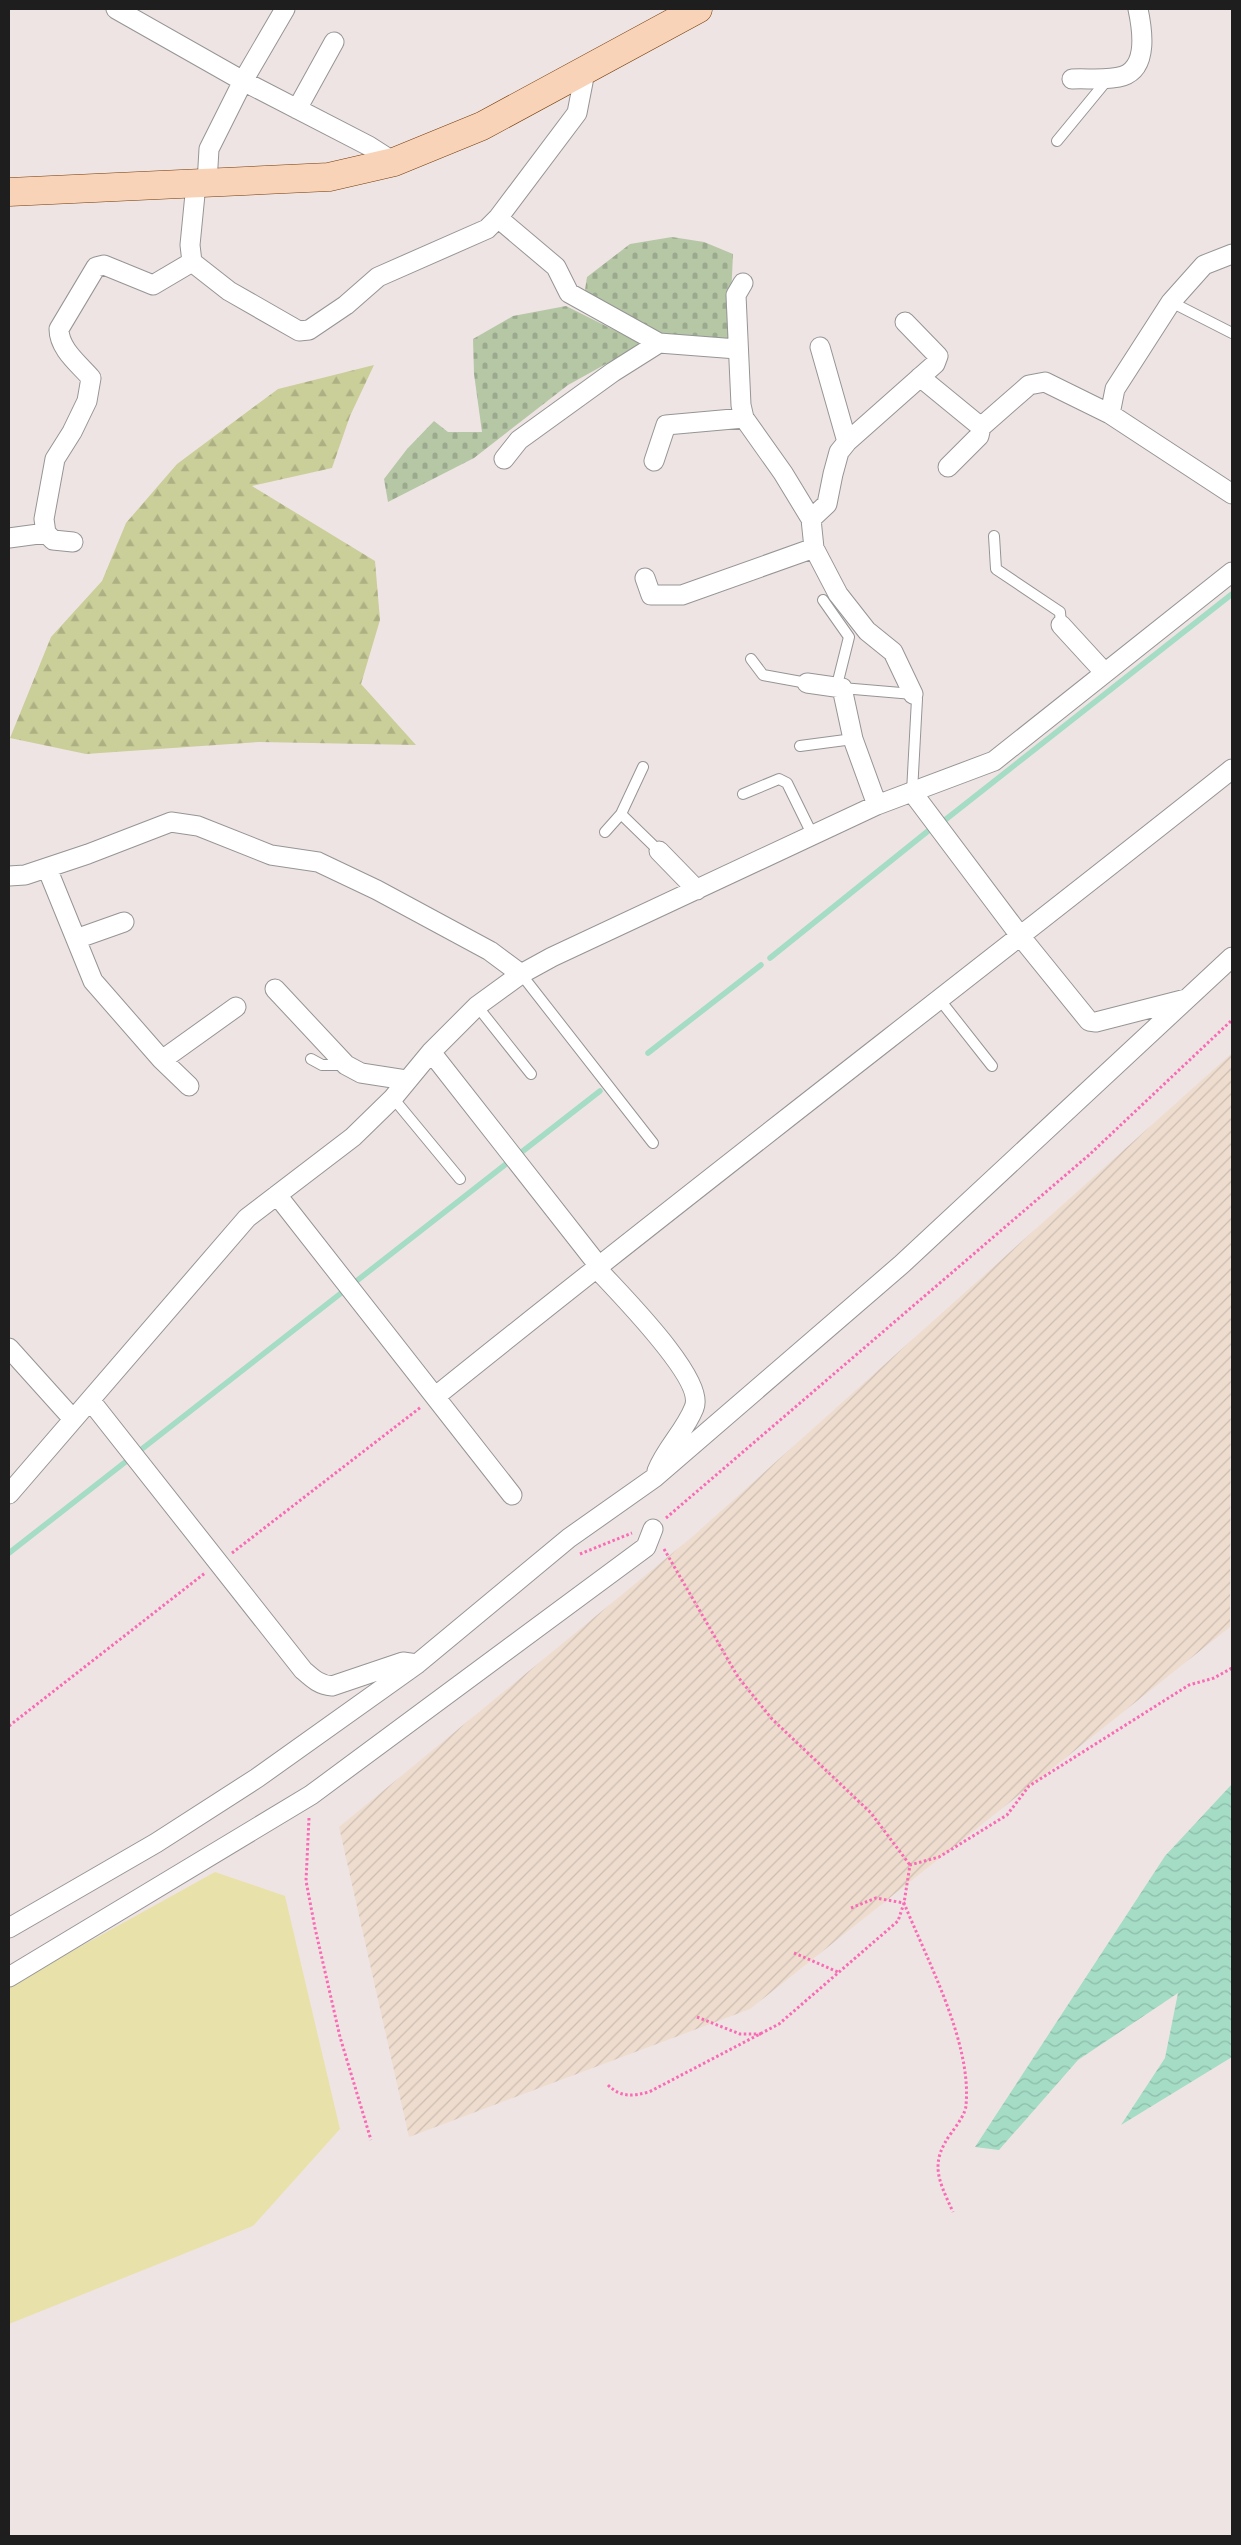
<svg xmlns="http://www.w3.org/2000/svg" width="1241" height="2545" font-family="Commissioner,sans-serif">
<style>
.farmland{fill:url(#farmland-furrows)}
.grass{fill:#e9e1aa}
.forest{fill:url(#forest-firs)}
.cemetery{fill:url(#cemetery-stones)}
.water{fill:url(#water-waves)}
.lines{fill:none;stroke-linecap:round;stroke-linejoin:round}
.stream{stroke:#a4dcc6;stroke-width:5.5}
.lane-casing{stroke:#959595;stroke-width:12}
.street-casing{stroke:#959595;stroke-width:21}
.secondary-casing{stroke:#743b06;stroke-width:29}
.path{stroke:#f96bb5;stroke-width:3;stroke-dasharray:2.5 2.5;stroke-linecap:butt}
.lane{stroke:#fff;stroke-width:10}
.street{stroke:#fff;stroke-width:19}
.secondary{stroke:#f9d3b8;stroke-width:28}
</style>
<defs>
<pattern id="farmland-furrows" width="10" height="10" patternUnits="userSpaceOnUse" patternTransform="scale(1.25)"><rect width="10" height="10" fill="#eeddcf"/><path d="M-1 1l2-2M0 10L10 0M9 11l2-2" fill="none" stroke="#ccbdb1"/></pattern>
<pattern id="forest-firs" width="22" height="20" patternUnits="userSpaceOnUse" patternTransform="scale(1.25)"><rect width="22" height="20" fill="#cace99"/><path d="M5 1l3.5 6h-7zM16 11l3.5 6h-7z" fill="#adb083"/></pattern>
<pattern id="cemetery-stones" width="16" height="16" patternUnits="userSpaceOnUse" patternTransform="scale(1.25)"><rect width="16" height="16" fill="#b5c7a5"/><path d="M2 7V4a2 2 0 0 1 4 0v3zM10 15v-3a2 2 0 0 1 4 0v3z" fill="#9baa8e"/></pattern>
<pattern id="water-waves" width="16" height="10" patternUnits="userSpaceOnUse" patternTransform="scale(1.25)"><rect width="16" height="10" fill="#a4dcc6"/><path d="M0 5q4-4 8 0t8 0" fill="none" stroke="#8dbcaa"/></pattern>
</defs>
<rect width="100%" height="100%" fill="#efe4e4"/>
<path class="farmland" d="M1232,1053L1230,1627L750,2009L409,2137L339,1827L692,1537Z"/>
<path class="grass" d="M215,1872L285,1896L340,2129L253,2226L9,2324V1986Z"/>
<path class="forest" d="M374,365L350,416L332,468L252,486L375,561L380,620L361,684L416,745L259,742L86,754L10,738L51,637L102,581L126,523L177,464L278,389Z"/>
<path class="cemetery" d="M672,237L704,242L733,254L729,341L662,334L584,296L587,277L630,244Z
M566,306L642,344L568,385L474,458L388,502L384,479L407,449L434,421L448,432H482L474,374L473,339L513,316Z"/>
<path class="water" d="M1232,1784V2057L1121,2125L1165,2058L1178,1993L1078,2060L999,2150L975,2147L1165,1856Z"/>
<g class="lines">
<path class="stream" d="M945,820L1232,594
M770,958L928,831
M648,1053L761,965
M523,1151L600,1091
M9,1553L506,1164"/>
<g class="lane-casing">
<path id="lane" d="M1057,141L1108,79
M1171,302L1232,333
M994,536L996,569L1060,612L1061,625
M823,600L849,637L838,681L842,688L913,694L917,699L912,792
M751,659L763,675L807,683
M800,746L853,739
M743,794L779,779L787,783L813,836
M621,814L659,851
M605,832L621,814L643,767
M521,974L653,1143
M940,1000L992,1066
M477,1006L531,1074
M311,1059L322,1065H345
M393,1098L460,1179"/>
</g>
<g class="street-casing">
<path id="street" d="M116,9L243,81L369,146L394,162
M1072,79C1087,78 1108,81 1123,76C1149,67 1142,28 1138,9
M297,109L334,42
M207,183L209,149L243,81L285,9
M196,184L190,245L192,262L229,291L299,331L309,330L346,305L378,277L487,229L498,218L577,113L585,72
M498,218L556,267L569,293L659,343
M1232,254L1204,265L1171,302L1115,389L1110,414L1232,494
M743,283L736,295L741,405L744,418L783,473L811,519L814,548L838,594L867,631L893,652L913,694
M820,347L847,442
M920,377L981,427
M504,459L519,440L613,372L659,343L737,349
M654,461L666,425L744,418
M948,467L979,436L981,427L1029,385L1045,382L1110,414
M811,519L827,504L833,474L839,452L847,442L935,364L938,356L905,322
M9,538L46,533
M73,542L53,540L46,533L44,519L55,459L72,432L87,401L91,378C79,364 59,349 59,329L96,267L104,265L153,285L192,262
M645,578L651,595H682L814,548
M1061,625L1105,673
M807,683L842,688L853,739L877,805
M912,792L1021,937L1089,1021L1096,1022L1186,999
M659,851L697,890
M47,868L93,981L162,1060L189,1086
M9,876L25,875L88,854L171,822L198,826L271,855L318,862L377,890L490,951L521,974
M76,939L124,922
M275,989L346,1065L361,1073L406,1080
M431,1052L598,1265L601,1273C622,1296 706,1380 694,1408C685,1431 666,1448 657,1471
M162,1060L236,1007
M277,1195L512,1495
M9,1348L72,1418
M436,1396C699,1184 968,979 1232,769
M90,1400L303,1670C312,1678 319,1685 332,1686L403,1662L417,1664
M9,1494L247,1218L353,1137L393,1098L431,1052L477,1006L521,974L552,957L877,805L994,761L1232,572
M9,1928L156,1843L257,1778L417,1664L569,1538L654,1478L902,1264L1232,957
M9,1977L311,1795L646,1547L653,1529"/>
</g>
<g class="secondary-casing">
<path id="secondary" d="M9,192L329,177L394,162L482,126L698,9"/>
</g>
<path class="path" d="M666,1518L1089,1155L1232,1020
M664,1549L738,1677L772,1719L871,1813L910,1865
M232,1553L421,1407
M580,1554L632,1533
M9,1726L205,1573
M309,1818L306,1881L315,1928L340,2037L371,2140
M851,1908L876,1898L904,1903C927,1960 972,2043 966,2105C966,2113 957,2125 952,2132C929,2163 938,2179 953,2212
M794,1953L838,1972
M697,2017L740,2034H761
M608,2085C621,2098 633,2096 649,2092L779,2024L898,1921L904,1903L910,1865L939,1857L1007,1815L1029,1786L1189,1685L1214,1678L1232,1668"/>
<use href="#lane" class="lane"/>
<use href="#street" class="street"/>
<use href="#secondary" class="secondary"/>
</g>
<rect width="1241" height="2545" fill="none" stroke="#1e1e1e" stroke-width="20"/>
</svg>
